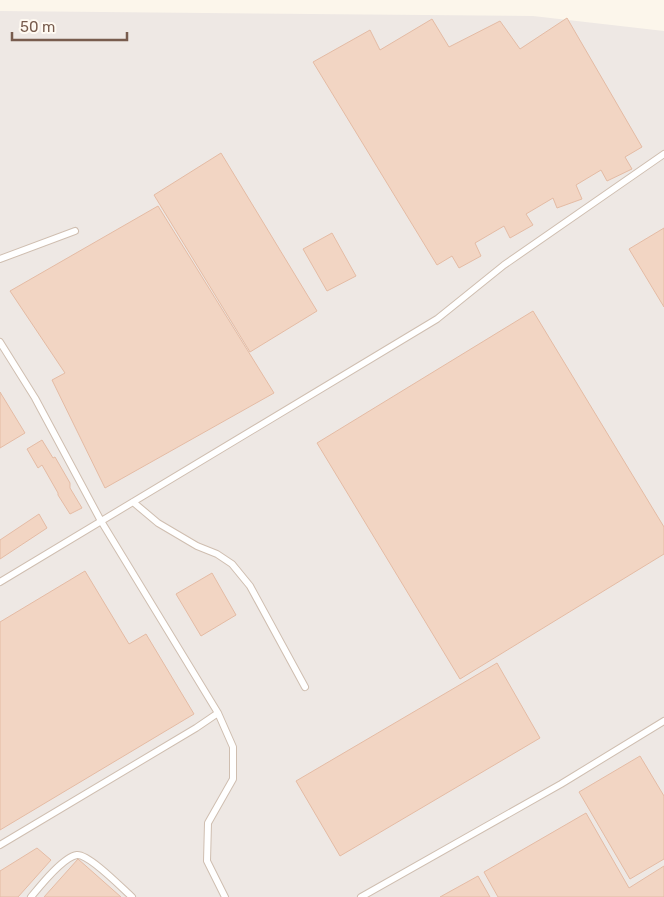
<svg xmlns="http://www.w3.org/2000/svg" width="664" height="897" font-family="Rubik,sans-serif">
<style>
.industrial{fill:#eee8e4}
.building{fill:#f2d5c3;stroke:#e4bba4}
.lines{fill:none;stroke-linecap:round;stroke-linejoin:round}
.lane-casing{stroke:#cfbeb0;stroke-width:8}
.lane{stroke:#fff;stroke-width:6}
</style>
<rect width="100%" height="100%" fill="#fcf6eb"/>
<path class="industrial" d="M0,11L533,16L664,31V897H0Z"/>
<path class="building" d="M567,18L642,147L625,157L632,169L607,181L601,170L576,185L582,199L557,208L553,198L526,214L533,225L510,238L504,226L475,243L481,256L459,268L452,256L437,265L313,62L370,30L380,50L432,19L449,47L500,21L520,49Z
M221,153L317,311L250,352L154,195Z
M158,206L274,393L105,488L52,380L65,373L10,291Z
M664,228V307L629,249Z
M332,233L356,276L327,291L303,249Z
M533,311L664,527V554L460,679L317,443Z
M0,392L25,433L0,448Z
M42,440L53,458L55,457L70,483V488L82,508L70,514L58,495V493L42,465L38,468L27,449Z
M39,514L47,528L0,559V540Z
M85,571L129,644L146,634L194,714L0,830V622Z
M212,573L236,615L201,636L176,594Z
M497,663L540,738L340,856L296,781Z
M640,756L664,796V859L630,879L579,792Z
M586,813L629,888L664,866V897H498L484,872Z
M37,848L51,860L18,897H0V871Z
M78,859L121,897H44Z
M478,876L490,897H440Z"/>
<g class="lines">
<g class="lane-casing">
<path id="lane" d="M0,259L75,231
M0,342L35,398L101,521L218,713L233,747V779L208,823L207,861L225,897
M133,502L158,523L197,546L217,554L232,564L250,586L305,687
M0,582L437,319L504,265L664,154
M0,845L196,728L218,713
M31,897C40,886 63,857 77,855C89,854 122,888 132,897
M361,897L561,784L664,721"/>
</g>
<use href="#lane" class="lane"/>
</g>
<path d="M12 32v8h115v-8" fill="none" stroke="#785c4e" stroke-width="2.5"/>
<text x="20" y="32" font-size="15" fill="#785c4e" stroke="#fffaf2" stroke-width="4" paint-order="stroke">50 m</text>
</svg>
